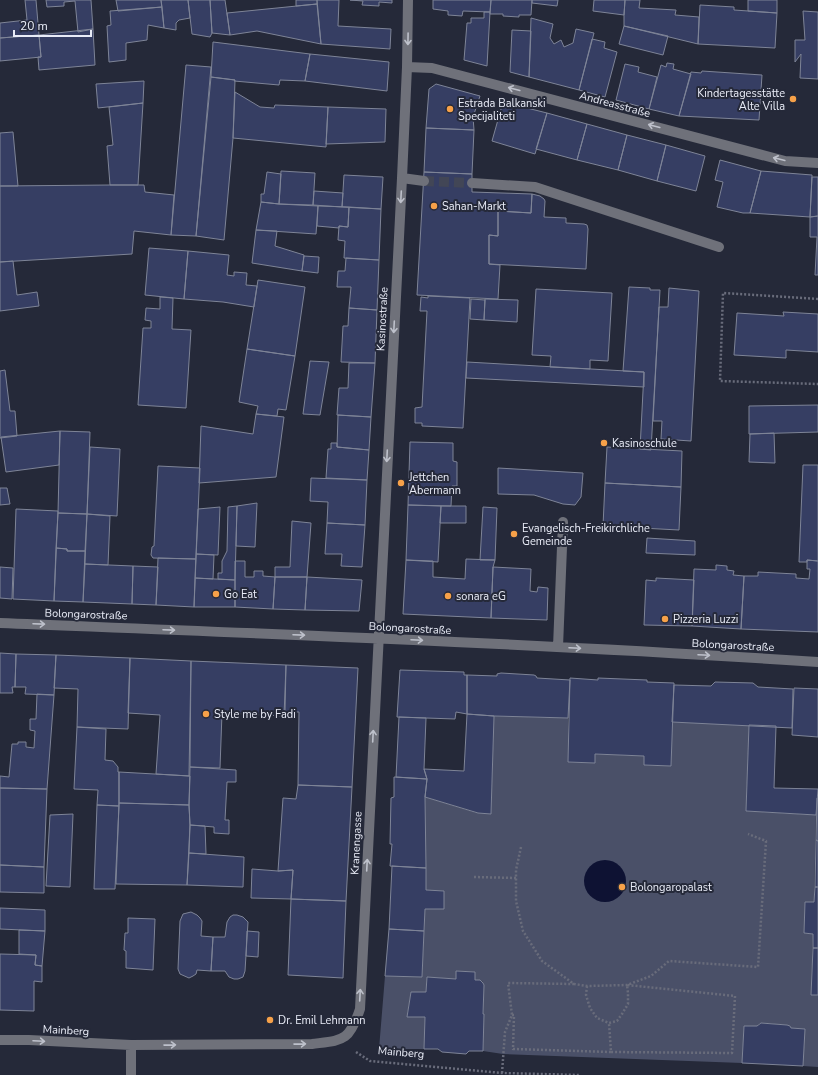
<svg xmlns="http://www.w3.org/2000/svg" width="818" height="1075" font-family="'Nunito Sans',sans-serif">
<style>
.green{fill:#4a5068}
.water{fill:#0e1233}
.building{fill:#363e63;stroke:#7e8497}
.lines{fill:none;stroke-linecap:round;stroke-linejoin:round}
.minor-tunnel{stroke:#424656;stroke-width:10;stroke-dasharray:10 5;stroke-linecap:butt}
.path{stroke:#696c7b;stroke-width:2.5;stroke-dasharray:2 2;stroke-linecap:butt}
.minor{stroke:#6f717a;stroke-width:10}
.oneway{stroke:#bec1cb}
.poi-dot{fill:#f7a149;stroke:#252939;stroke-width:1.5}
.labels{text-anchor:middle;stroke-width:4;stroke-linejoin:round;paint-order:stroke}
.poi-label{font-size:11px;fill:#e9ecf7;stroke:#252939;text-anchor:start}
.street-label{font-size:11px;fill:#e9ecf7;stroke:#252939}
</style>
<rect width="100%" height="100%" fill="#252939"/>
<path class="green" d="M494,716L568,718V762L594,763L595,754L644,756V765L671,766L672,722L749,725L746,811L816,815L814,902H805L804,933L813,934L811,995H818V1067L803,1066L805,1029L791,1028L790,1026L787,1025L761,1023L759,1024L757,1026H744L742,1063L503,1054L483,1051L484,1014H483L484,985L482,981L475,980V972L456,971V979L427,977L426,992H411L407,1016L425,1017L424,1049H379L385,976L422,977L425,909H444V891L426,890L425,797L477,813H491Z"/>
<path class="water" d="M584 881a21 21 0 1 1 42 0a21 21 0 1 1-42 0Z"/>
<path class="building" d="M25,0H36L39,35L0,38V23L27,20Z
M46,0H91L93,29L78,32L75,1L64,2V6L47,7Z
M116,0H161L162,7L118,11Z
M161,0H188L190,18L179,20L176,23V30L164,28Z
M188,0H210L212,33L210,37L192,34Z
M210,0H225L230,35L212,33Z
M296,0H317V4L296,6Z
M317,0H339L338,26L391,29L390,49L321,44Z
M350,0H392V3L379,2V6L362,5L363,1Z
M433,0H491L490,12L463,11L462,16L448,15V11L433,9Z
M491,0H532L531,15H519V17L503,16V14H490Z
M532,0H558L557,6L532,3Z
M594,0H625L624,15L593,11Z
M625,0H640L639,8L676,10L675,15L699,17L698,44L624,26V15Z
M748,0H777V13L748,11Z
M317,4L321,44L257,31L230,35L227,13Z
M700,5L734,7V10L777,13L775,48L698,44Z
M162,7L164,28L148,25L147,40L126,43V60L109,62L107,26L111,25L110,11Z
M803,11L818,12V79L800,78L801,54L795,62V40H805Z
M484,12H490L487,66L464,60L467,23H471V18H484Z
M531,18L553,24L550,38L554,44L561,40L564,47L573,43L576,29L594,33L579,90L529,77Z
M624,26L668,36L663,55L619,44Z
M93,29L95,65L39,70L38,57H41L39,35Z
M512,30L531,31L529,77L510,72Z
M39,35L41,57L0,61V38Z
M592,39L605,42L604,48L617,52L605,97L579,90Z
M213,42L310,54L305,81L280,80L279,85L234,81L235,80L211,77Z
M310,54L389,62L387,91L305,81Z
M667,63L674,64L673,69L691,74L679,116L649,109L661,65L666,67Z
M625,64L639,67L638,72L657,77L649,109L616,100Z
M186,65L211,67L196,236L171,235Z
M702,71L762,75L759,120L679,116L691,72L701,73Z
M211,77L235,80L233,138L224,240L196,236Z
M144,81L143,103L98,108L96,84Z
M436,84L480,96L473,117L474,130L426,128L429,89Z
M235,92L260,107L274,108L275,105L328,107L326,147L233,138Z
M503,102L547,113L535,154L492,141Z
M143,103L138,185H110L107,146L113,145L109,107Z
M328,107L386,109L385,142L326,144Z
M547,113L587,124L577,160L536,149Z
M587,124L627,135L618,170L577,160Z
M426,128L474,130L472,174L424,172Z
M13,132L18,186H0V133Z
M627,135L666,145L657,181L618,170Z
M666,145L705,156L696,191L657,181Z
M720,160L761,171L750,213H743L717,207L723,182L715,180Z
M281,171L315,173L313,205L279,204Z
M761,171L812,175L810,217L750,213Z
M267,172L281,174L279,204L261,202V194H264Z
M424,172L472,174V192L532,194L531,213L498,211V236L489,235V264L500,265L498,299L417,295Z
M344,175L383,177L381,209L342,207Z
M812,177H818V216L810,217Z
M110,185H144L145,192L174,195L171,235L134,231L132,254L0,262V186Z
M314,191L343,193L342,207L313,205Z
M532,194L540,196L544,199L545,201L544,217L566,218V223L584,224L587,225L588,229L586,269L489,264V235L498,236V211L531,213Z
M261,202L279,204L318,206L316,234L256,230Z
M318,206L349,207L348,227L339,226V228L317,226Z
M349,207L381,209L379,260L344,258L345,241L338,240L339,226L348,227Z
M818,216V275H815L817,237H810V217Z
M256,230L277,231L275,246L304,255L302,271L252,263Z
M149,248L188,251L184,299L145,295Z
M188,251L229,255L227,275L234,276V272L247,273L246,285L257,286L254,307L223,302L184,299Z
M304,256L319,257L318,273L302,271Z
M346,258L379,260L377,310L349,308L351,287H337L338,271H345Z
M13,261L17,295L37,292L39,306L0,311V262Z
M258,280L305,287L295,356L247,349Z
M629,287L650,288V290H660L651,450L640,449L644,372L623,371Z
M669,288L699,291L691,441L661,439L662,421H653L659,307H668Z
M536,289L612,293L608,361L590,360V369L550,367L551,356L532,355Z
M428,296L470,298L463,428L422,426V423H415V408L422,407L427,311H420L421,297L428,298Z
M160,297L173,298L172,329L191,330L186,408L138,405L143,328H151V321L145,320L146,308L160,309Z
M471,299L485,300L484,320L470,319Z
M485,299L518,300L517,322L484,320Z
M349,308L377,310L375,363L341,362L343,326H348Z
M783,312L818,314V352L786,350V358L734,355L737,313L784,316Z
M247,349L295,356L286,410L278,409L277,416L256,414L258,406L239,402Z
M310,361L329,362L320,415L303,414Z
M467,362L644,372V387L466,378Z
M349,363H375L371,417L337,415L339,388H348Z
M5,370L10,411H15L17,436L0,438V371Z
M818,405V432L749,434V406Z
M256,414L284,417L276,477L199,483L201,426L253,434Z
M338,415L371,417L369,450L337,447Z
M60,431L59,465L6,472L1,437Z
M60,431L90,432L87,514L58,513Z
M774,433L775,463L749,462L750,434Z
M410,442L453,443V461L457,462V486H452L451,506L408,505Z
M331,443H337V447L369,450L367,480L326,478L328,449H331Z
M90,447L120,449L117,516L87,514Z
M607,447L682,451L681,487L605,483Z
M803,465H818V561L807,560V562H799Z
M158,466L200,468L196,559L153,558L151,555L152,547L154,546Z
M498,468L583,473L581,497L575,505L563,504L534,495L498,494Z
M311,478L367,480L365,525L327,523L328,502L310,501Z
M605,483L681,487L679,530L603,526Z
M0,488H7L10,504L0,505Z
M257,503L255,547L236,546L237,506Z
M408,505L441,506L438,562L406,560Z
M237,506L235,580L218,579V573H222V561L227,551L228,507Z
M441,506H466V523H440Z
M220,507L218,555L196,554L198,509Z
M483,507L497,508L495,560H480Z
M16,509L58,511L54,601L13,599Z
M58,513L87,514L85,551H67V549L56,548Z
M87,514L110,516L108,565L85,564Z
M292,521L311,523L307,577H275V567H290Z
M327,523L365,525L362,567L341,566L342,554H325Z
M647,538L695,541V555L646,553Z
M56,548L67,549V551H85L83,602L54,601Z
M196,554L214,555L213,579L195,578Z
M158,558L196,559L194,607L156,605Z
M466,559L495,560L493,567L491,618L403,614L406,560L433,561V577L465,579Z
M807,560L818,561V632L741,629L744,576H758V572L796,574V578L809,579L810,569H807Z
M235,561H245V577H254V571H263V576L275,577L273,609L235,607Z
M85,564L133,566L132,604L83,602Z
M716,565L727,566V570L734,571L733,575L744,576L741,629L692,626L694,569L716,570Z
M133,566L158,567L156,605L132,604Z
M0,567L13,568L12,599L0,598Z
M493,567L531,569L530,591L537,592L538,587L548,588L547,620L491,618Z
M275,577H307L305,610L273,609Z
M307,577L362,580L359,611L305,610Z
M195,578L235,580V607H194Z
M656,578L694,580L692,626L644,625L646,580L656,581Z
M0,653L16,654L15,687H12L13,693H0Z
M16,654L56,655L54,695L25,694L26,687H15Z
M56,655L130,658L128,729L77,727L78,689L54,688Z
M130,658L191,661L189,776L156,774L160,715L128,713Z
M191,661L286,665L284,716L222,713L220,768L190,767Z
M286,665L358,668L352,787L298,785L299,712H285Z
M400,670L464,672V675H467V714L456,712L455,719L397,717Z
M501,673L534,675L536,676L537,678L570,680L568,718L494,716L467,714V675L497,676V674Z
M570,678L598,680V678L647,680V682L674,683L671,766L644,765V756L595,754V763L568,762Z
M715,682L753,683L758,687L793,689L792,728L672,722L674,685L711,686Z
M794,688L818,689V737L792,735Z
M37,694L54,695L47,789L0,788V776L9,777L12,744H18V742H26V747L34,748L35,731L30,730V719H36Z
M467,714L494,716L491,814L478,813L425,797L427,779L424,769L464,771Z
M399,717L426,718L424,769L427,779L396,777Z
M749,725L776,726L774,788L818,789L816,815L746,811Z
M77,727L106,729L105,760L113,761L118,767V772H119V806L97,805L98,790L74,789Z
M190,767L236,770V782H227L225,820H229V834L214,833V827L190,825L189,805Z
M119,772L190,776L189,805L119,803Z
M394,777L427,779L425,797L426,868L390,866L392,844H390L391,798L394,797Z
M298,785L352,787L346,901L291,899L293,870L278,871L283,798L296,799Z
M0,788L47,789L44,867L0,865Z
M817,798H818V841L816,840Z
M119,803L189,805L190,825L187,885L116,884Z
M97,805L119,806L115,889H94Z
M73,814L70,887L46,886L50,815Z
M190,825L205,826L206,854L189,853Z
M816,840L818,841V887H815Z
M189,853L244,857L243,887L187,885Z
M0,865L44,867V893L0,892Z
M392,866L426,868V890L444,891V909H425L424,931L389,929Z
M252,869L278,871L293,870L291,899L251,898Z
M815,887H818V948H813V934L804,933L805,902H814Z
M291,899L346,901L343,978L288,975Z
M0,908L45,910V931L0,929Z
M191,912L197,915L200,918L202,921L201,936L213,937L211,971L197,970L196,974L193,976L189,978L180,974L178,969L180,921L183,914Z
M233,915H237L243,917L248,922L245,971L243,977L238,979H234L229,977L225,971H211L213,937H225L227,922L230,917Z
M128,918L155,919L153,970L126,968V951L124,950L125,933H128Z
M389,929L424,931L422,977L385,976Z
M19,930L45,931L42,966L35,965L36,955L19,954Z
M247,931L259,932L258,957L246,956Z
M813,948H818V995H811Z
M0,954L36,955L35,965L42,966V982L34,981V1011L0,1010Z
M456,971L475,972V980H480L483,983L484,985L483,1014H484L483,1051H469L466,1054L442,1052L438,1049H424L425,1017H407L411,992H426L427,977L456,979Z
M761,1023L787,1025L790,1026L791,1028L805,1029L803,1066L742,1063L744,1026H757Z"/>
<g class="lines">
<path class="minor-tunnel" d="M424,181L472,183"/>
<path class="path" d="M818,299L723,293L720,381L818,384
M521,847L516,870V901L523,931L542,961L574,984L587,986L627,985L651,976L669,961L758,967L766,841L748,834
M474,877L516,878
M587,986L586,995L590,1008L597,1018L609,1023L617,1021L622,1014L628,1004V993L627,985L735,996L732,1053L611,1052
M512,1015H514L513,1049L611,1052L609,1023
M356,1052L370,1061L502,1073L579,1075
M502,1073L505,1032L512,1015L508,983L574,984"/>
<path class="minor" d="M407,67L432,68L785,161L818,163
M402,178L424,181
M472,183L535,187L719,247
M0,623C273,634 546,644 818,662
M558,647L563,522
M0,1040H29L131,1045L312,1044C343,1040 349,1042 360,1009L402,178L407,67L408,0
M131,1075V1045"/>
</g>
<defs><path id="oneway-shaft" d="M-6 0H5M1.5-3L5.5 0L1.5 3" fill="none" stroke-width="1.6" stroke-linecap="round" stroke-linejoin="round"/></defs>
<g class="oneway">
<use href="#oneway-shaft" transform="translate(408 39) rotate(91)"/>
<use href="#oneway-shaft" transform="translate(514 89) rotate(-165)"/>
<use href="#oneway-shaft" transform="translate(654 126) rotate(-165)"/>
<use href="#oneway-shaft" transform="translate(779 159) rotate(-166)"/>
<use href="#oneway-shaft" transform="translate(401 197) rotate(93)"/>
<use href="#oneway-shaft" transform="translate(394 327) rotate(93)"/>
<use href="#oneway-shaft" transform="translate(387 456) rotate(93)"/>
<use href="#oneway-shaft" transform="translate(39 624) rotate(2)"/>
<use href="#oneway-shaft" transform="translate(169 630) rotate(2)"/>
<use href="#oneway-shaft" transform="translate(299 635) rotate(2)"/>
<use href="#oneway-shaft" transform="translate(417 640) rotate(3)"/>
<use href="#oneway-shaft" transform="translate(575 648) rotate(3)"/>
<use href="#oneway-shaft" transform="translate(704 655) rotate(3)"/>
<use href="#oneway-shaft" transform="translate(373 736) rotate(-87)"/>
<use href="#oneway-shaft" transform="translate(367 865) rotate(-87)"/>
<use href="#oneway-shaft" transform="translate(360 995) rotate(-87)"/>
<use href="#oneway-shaft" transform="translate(39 1041) rotate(3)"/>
<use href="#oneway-shaft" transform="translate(300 1044) rotate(-1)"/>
<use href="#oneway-shaft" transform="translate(170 1045) rotate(-1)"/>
</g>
<g class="poi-dot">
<circle cx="793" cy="99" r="4"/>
<circle cx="450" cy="109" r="4"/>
<circle cx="434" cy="206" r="4"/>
<circle cx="604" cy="443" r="4"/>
<circle cx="401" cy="483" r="4"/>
<circle cx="514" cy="534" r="4"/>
<circle cx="216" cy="594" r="4"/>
<circle cx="448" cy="596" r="4"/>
<circle cx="665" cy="619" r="4"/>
<circle cx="206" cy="714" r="4"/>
<circle cx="622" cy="887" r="4"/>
<circle cx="270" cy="1020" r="4"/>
</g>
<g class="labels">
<g class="poi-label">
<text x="785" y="97" text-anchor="end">Kindertagesstätte<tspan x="785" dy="13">Alte Villa</tspan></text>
<text x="458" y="107">Estrada Balkanski<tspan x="458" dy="13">Specijaliteti</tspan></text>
<text x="442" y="210">Sahan-Markt</text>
<text x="612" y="447">Kasinoschule</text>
<text x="409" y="481">Jettchen<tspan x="409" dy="13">Abermann</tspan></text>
<text x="522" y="532">Evangelisch-Freikirchliche<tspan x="522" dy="13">Gemeinde</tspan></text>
<text x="224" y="598">Go Eat</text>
<text x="456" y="600">sonara eG</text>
<text x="673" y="623">Pizzeria Luzzi</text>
<text x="214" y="718">Style me by Fadi</text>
<text x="630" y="891">Bolongaropalast</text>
<text x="278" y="1024">Dr. Emil Lehmann</text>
</g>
<g class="street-label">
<text transform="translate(615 104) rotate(15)" y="4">Andreasstraße</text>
<text transform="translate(382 319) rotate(-87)" y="4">Kasinostraße</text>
<text transform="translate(86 614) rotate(2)" y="4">Bolongarostraße</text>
<text transform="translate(410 628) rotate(3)" y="4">Bolongarostraße</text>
<text transform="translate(733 645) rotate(3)" y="4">Bolongarostraße</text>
<text transform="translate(356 843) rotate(-87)" y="4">Kranengasse</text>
<text transform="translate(66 1030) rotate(3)" y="4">Mainberg</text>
<text transform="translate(401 1052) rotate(5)" y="4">Mainberg</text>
</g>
</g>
<path d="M14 30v6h77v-6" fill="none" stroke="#e9ecf7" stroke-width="2"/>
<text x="20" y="30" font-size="12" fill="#e9ecf7" stroke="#252939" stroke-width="3" paint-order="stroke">20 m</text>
</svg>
